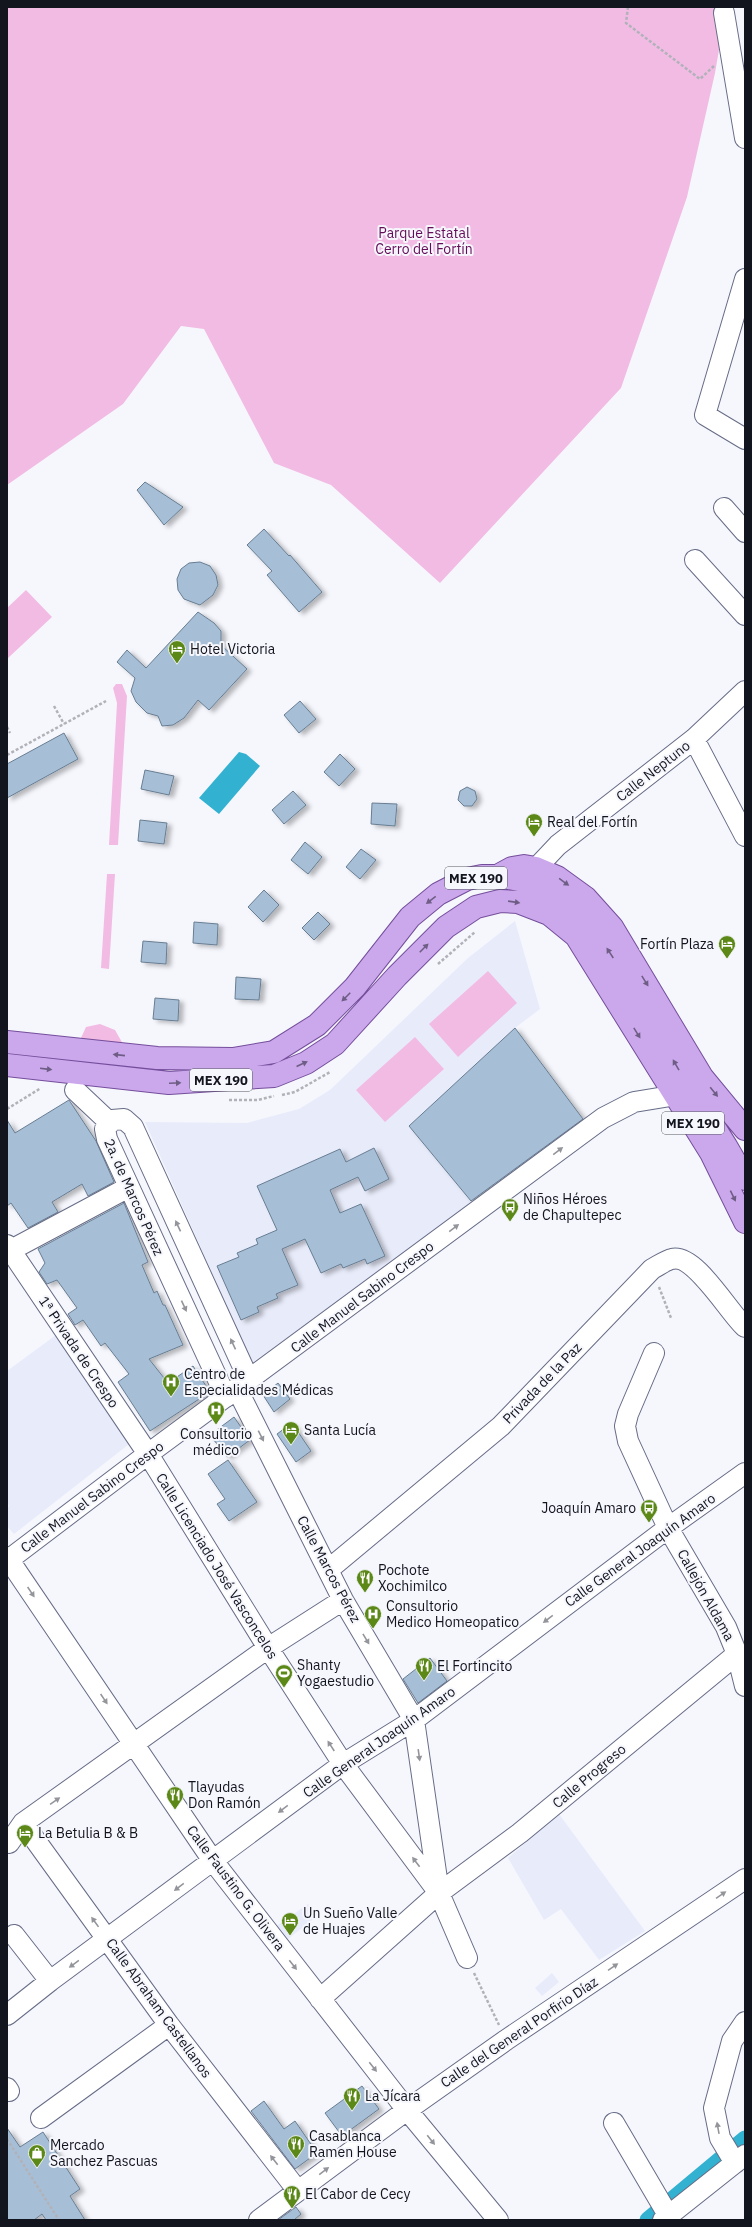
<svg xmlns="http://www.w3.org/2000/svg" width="752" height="2227" font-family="'IBM Plex Sans',sans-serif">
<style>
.built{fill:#e8ebfa}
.green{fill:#f2bbe4}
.water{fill:#32b1d0}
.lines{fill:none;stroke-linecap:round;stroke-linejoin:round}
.canal{stroke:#32b1d0;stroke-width:17}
.building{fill:#a7bfd6;stroke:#677d92;filter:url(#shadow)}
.minor-casing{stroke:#676c86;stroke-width:22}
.major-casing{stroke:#744e9b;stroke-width:24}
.path{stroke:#b1b2b9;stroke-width:2.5;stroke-dasharray:3 2;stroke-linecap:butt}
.minor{stroke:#fff;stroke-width:20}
.major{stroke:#cba7ec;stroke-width:22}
.oneway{fill:#6e5e85}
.oneway2{fill:#94959a}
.labels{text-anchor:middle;stroke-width:4;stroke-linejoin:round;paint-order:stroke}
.shield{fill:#f6f7fd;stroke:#565861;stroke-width:1}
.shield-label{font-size:13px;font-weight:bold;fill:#12141e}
.park-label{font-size:14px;fill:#650c58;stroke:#f6f7fd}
.poi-label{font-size:14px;fill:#12141e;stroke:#f6f7fd;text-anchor:start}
.street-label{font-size:14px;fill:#12141e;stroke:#f6f7fd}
</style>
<defs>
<filter id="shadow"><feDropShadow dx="4.5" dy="2.5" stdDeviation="2" flood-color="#0004"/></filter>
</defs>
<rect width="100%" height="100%" fill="#f6f7fd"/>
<path class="built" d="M515,921L540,1009L515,1028L409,1126L473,1204L252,1363L145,1122L247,1123L299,1109L330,1090L468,958Z
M56,1335L133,1441L14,1534L7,1526V1508L9,1506L7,1502V1371Z
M559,1814L645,1931L599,1960L561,1909L544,1920L508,1858Z
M308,1904L317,1916L283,1943L272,1929Z
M552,1973L559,1982L542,1996L535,1988Z"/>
<path class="green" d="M7,7H718L724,21L715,73L687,197L621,388L440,583L331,485L274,463L204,329L181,326L123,404L7,485Z
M26,590L52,617L7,659V608Z
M116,684H122L127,696L118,845H109L117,703L113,688Z
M107,874H115L109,969L101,968Z
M488,971L517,1003L458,1057L429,1024Z
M100,1024L115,1030L123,1044L80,1040L86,1027Z
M415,1037L444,1069L385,1122L356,1090Z"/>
<path class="water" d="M239,752L246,754L260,766L219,814L199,798Z"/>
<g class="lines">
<path class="canal" d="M648,2220L745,2139"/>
</g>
<path class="building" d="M145,482L183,507L164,525L137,490Z
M264,529L289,556L290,555L322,592L299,612L267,575L272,571L247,545Z
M200,562L210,566L216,575L218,585L213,595L200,605L184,599L178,590L177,579L181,569L189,563Z
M198,612L214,623L221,631V645L247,669L209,710L198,700L184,718L173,725L162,726L158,716L147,713L136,702L131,691L135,678L117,662L127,650L146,668Z
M300,701L316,719L299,733L284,715Z
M64,733L78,759L7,798V764Z
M340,754L355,769L339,786L324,772Z
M145,770L174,776L169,795L141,789Z
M467,787L475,791L477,799L472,806H464L458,800L460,791Z
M293,791L306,805L284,824L272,810Z
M372,803L397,804L395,826L371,824Z
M140,820L167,823L164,844L138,841Z
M305,842L322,857L308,874L291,860Z
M361,849L376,860L360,879L346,867Z
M264,890L279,905L263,922L248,907Z
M318,912L330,924L314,940L302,928Z
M194,922L218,924L217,945L193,943Z
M143,941L167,943L166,964L141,962Z
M236,977L261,979L259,1000L235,999Z
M155,998L179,1000L178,1021L153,1019Z
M515,1028L583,1119L471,1201L409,1126Z
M69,1100L96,1141L114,1182L88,1196L82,1184L52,1202L58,1212L28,1228L11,1203L7,1206V1120L15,1133Z
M374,1148L389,1179L365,1191L358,1177L330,1190L340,1213L361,1204L385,1256L367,1264L365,1259L343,1268L341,1264L321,1273L305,1239L282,1249L298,1285L276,1294L278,1298L257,1307L259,1312L241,1320L217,1266L239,1257L237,1253L258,1244L256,1239L277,1230L257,1186L340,1149L346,1162Z
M124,1203L148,1262L142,1265L154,1293L157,1291L163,1305H165L183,1345L149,1359L168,1383L193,1366L210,1392L150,1431L118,1382L129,1374L105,1343L101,1346L83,1320L75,1325L68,1314L77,1308L57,1280L47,1284L39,1272L45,1263L38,1249Z
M278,1383L290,1399L274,1412L263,1395Z
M234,1417L250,1440L227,1457L210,1435Z
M292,1423L311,1451L296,1462L277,1434Z
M228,1460L257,1502L229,1521L217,1504L225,1499L208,1474Z
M430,1658L447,1681L418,1703L403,1679Z
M362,2086L379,2109L342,2136L325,2113Z
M264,2101L284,2129L295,2121L317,2153L295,2169L251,2111Z
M7,2128L20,2147L43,2132L80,2189L70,2196L85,2220H46L42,2214L34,2220H7Z
M296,2207L301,2214L294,2220H278Z"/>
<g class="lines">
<g class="minor-casing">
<path id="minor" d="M724,13L745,138
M745,279L705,415L745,439
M724,508L745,532
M695,560L745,615
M694,739L745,836
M525,880L558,845L694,739L745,691
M75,1090L109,1122
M7,1245L148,1454L268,1648L343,1764L439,1893
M11,1250L129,1187
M654,1353L628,1414L625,1426L628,1441L668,1528L726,1627L737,1654L745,1686
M237,1389L343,1600L414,1720L439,1893L467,1958
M226,1397L107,1139L105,1129L112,1120L124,1119L133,1127L249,1380
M7,1557L213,1861L407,2110L498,2220
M7,1561L148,1454L603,1118L634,1102L689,1093
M328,1570L501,1426L652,1269C658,1266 666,1260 672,1259C695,1253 729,1313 745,1327
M23,1823L169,2025L298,2191
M9,1843L23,1823L268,1648L343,1600
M14,1935L50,1981
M320,1999L439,1893L520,1833L737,1654
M7,2015L50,1981L343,1764L414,1720L668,1528L745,1473
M7,2088L9,2091
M41,2118L169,2025
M614,2123L668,2215
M735,2163L720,2138L714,2108L732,2041L745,2022
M259,2220L407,2110L506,2040L745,1879
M663,2220L745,2155"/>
</g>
<g class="major-casing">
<path id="major" d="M501,874L512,868L524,866L536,868L557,877L586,898L612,927L702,1077L745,1129
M7,1042L157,1058L233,1059L274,1052L317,1025L355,987L410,917L438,894L467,879L482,876H498L524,881L566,901L593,927L627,980L682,1076L726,1146L745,1179
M7,1065L169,1083L274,1076L306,1063L335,1044L397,976L446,927L476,907L500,901L518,902L549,914L576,936L711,1153L745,1222"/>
</g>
<path class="path" d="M628,7L626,23L700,79L715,65
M54,706L64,724
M7,727L10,733
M7,755L106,701
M438,964L475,932
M282,1095L295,1092L330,1072
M229,1100H258L274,1096
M7,1109L41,1088
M659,1287L671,1318
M474,1973L499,2025
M7,2139L59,2220"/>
<use href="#minor" class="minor"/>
<use href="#major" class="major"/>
</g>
<defs><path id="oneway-solid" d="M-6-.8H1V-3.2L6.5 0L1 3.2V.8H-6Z"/></defs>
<g class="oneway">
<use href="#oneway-solid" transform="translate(564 882) rotate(36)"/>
<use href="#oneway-solid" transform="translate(431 900) rotate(142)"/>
<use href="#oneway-solid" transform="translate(514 902) rotate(8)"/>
<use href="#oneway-solid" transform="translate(424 948) rotate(-45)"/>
<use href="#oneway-solid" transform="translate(610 953) rotate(-123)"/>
<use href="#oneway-solid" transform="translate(645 981) rotate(58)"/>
<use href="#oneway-solid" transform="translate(346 997) rotate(135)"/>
<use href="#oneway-solid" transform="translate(637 1033) rotate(58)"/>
<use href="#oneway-solid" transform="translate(119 1055) rotate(-174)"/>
<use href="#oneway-solid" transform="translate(302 1064) rotate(-25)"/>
<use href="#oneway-solid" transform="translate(676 1065) rotate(-120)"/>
<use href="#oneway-solid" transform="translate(46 1069) rotate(7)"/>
<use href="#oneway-solid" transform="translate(175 1083) rotate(-2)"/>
<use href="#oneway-solid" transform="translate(714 1092) rotate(51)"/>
<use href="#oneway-solid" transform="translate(733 1196) rotate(64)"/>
</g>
<g class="oneway2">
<use href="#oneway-solid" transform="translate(558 1151) rotate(-37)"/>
<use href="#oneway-solid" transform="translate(178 1226) rotate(-115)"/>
<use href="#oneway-solid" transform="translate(454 1228) rotate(-37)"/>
<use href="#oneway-solid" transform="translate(184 1306) rotate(65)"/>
<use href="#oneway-solid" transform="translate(233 1344) rotate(-115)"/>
<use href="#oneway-solid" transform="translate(261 1436) rotate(63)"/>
<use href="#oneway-solid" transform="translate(31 1592) rotate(56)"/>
<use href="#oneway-solid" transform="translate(548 1619) rotate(143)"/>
<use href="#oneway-solid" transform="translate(366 1639) rotate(59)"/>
<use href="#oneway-solid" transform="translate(104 1699) rotate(56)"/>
<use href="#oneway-solid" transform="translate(331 1746) rotate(-123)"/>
<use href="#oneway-solid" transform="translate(419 1755) rotate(82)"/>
<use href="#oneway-solid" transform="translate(55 1801) rotate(-35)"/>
<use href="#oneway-solid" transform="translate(283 1809) rotate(143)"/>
<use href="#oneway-solid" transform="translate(416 1862) rotate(-127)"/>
<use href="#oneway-solid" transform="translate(179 1887) rotate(143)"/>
<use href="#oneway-solid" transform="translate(721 1895) rotate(-34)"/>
<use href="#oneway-solid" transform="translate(95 1922) rotate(-126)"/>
<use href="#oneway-solid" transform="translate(74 1964) rotate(144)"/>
<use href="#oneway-solid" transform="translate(293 1965) rotate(52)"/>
<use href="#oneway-solid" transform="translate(613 1967) rotate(-34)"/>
<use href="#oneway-solid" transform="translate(373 2067) rotate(52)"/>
<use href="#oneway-solid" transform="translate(718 2128) rotate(-100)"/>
<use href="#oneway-solid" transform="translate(431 2140) rotate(51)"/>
<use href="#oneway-solid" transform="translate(274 2160) rotate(-128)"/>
<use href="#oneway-solid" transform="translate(324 2171) rotate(-37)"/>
</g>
<defs>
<g id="hotel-pin" transform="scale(0.9)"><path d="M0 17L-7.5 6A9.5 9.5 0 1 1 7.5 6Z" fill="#5b8817" stroke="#f6f7fd"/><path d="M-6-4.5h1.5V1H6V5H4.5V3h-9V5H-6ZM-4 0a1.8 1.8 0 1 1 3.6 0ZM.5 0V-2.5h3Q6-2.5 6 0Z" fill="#fff"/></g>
<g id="bus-pin" transform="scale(0.9)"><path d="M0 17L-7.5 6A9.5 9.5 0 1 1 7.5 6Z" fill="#5b8817" stroke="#f6f7fd"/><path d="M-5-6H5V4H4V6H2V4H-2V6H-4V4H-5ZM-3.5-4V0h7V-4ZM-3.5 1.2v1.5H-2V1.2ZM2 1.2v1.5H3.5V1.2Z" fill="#fff"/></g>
<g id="hospital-pin" transform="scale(0.9)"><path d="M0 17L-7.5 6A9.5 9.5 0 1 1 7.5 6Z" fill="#5b8817" stroke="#f6f7fd"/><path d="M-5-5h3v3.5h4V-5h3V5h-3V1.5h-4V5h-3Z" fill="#fff"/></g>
<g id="restaurant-pin" transform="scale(0.9)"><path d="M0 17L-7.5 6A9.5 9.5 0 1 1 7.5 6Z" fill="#5b8817" stroke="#f6f7fd"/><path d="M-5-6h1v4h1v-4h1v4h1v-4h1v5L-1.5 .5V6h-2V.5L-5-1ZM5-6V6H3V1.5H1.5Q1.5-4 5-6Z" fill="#fff"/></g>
<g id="stadium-pin" transform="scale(0.9)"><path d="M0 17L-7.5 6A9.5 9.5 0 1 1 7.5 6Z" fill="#5b8817" stroke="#f6f7fd"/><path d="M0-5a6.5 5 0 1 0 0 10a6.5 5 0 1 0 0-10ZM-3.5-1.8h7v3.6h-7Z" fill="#fff"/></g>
<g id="shop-pin" transform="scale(0.9)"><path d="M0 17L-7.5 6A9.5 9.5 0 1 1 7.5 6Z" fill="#5b8817" stroke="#f6f7fd"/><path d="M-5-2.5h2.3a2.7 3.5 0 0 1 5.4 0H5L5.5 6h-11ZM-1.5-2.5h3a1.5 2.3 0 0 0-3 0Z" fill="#fff"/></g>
</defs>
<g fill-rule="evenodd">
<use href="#hotel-pin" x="177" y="649"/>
<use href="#hotel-pin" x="534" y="822"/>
<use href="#hotel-pin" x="727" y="944"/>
<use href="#bus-pin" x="510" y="1207"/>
<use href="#hospital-pin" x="171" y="1382"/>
<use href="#hospital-pin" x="216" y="1410"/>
<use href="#hotel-pin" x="291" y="1430"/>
<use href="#bus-pin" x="649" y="1508"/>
<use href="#restaurant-pin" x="365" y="1578"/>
<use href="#hospital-pin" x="373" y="1614"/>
<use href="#restaurant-pin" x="424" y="1666"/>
<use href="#stadium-pin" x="284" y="1673"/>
<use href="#restaurant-pin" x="175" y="1795"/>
<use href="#hotel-pin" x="25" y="1833"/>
<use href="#hotel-pin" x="290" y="1921"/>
<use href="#restaurant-pin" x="352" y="2096"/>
<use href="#restaurant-pin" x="296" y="2144"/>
<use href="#shop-pin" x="37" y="2153"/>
<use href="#restaurant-pin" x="292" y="2194"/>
</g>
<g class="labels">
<g class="shield">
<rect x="445" y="867" width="62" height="22" rx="3"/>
<rect x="190" y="1069" width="62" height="22" rx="3"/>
<rect x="662" y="1112" width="62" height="22" rx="3"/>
</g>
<g class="shield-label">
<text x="476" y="883">MEX 190</text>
<text x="221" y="1085">MEX 190</text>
<text x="693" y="1128">MEX 190</text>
</g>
<g class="park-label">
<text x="424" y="238">Parque Estatal<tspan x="424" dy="16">Cerro del Fortín</tspan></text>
</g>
<g class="poi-label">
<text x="190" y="654">Hotel Victoria</text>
<text x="547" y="827">Real del Fortín</text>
<text x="714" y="949" text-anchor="end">Fortín Plaza</text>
<text x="523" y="1204">Niños Héroes<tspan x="523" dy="16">de Chapultepec</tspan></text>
<text x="184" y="1379">Centro de<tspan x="184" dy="16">Especialidades Médicas</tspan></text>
<text x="304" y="1435">Santa Lucía</text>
<text x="216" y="1439" text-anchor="middle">Consultorio<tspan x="216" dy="16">médico</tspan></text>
<text x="636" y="1513" text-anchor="end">Joaquín Amaro</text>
<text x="378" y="1575">Pochote<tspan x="378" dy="16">Xochimilco</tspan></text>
<text x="386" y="1611">Consultorio<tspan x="386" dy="16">Medico Homeopatico</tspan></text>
<text x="297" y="1670">Shanty<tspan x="297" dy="16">Yogaestudio</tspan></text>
<text x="437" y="1671">El Fortincito</text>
<text x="188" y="1792">Tlayudas<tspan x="188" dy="16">Don Ramón</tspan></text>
<text x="38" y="1838">La Betulia B &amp; B</text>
<text x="303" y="1918">Un Sueño Valle<tspan x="303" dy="16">de Huajes</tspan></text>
<text x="365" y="2101">La Jícara</text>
<text x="309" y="2141">Casablanca<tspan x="309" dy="16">Ramen House</tspan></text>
<text x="50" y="2150">Mercado<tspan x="50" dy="16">Sanchez Pascuas</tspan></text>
<text x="305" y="2199">El Cabor de Cecy</text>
</g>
<g class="street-label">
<text transform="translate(653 771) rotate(-38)" y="5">Calle Neptuno</text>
<text transform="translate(134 1197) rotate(66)" y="5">2a. de Marcos Pérez</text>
<text transform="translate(362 1297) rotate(-37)" y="5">Calle Manuel Sabino Crespo</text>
<text transform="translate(79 1352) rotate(56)" y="5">1ª Privada de Crespo</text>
<text transform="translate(542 1383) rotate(-46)" y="5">Privada de la Paz</text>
<text transform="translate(92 1497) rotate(-37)" y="5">Calle Manuel Sabino Crespo</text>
<text transform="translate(640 1550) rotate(-36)" y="5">Calle General Joaquín Amaro</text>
<text transform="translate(217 1566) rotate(58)" y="5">Calle Licenciado José Vasconcelos</text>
<text transform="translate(329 1569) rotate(62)" y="5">Calle Marcos Pérez</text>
<text transform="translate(706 1595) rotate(61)" y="5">Callejón Aldama</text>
<text transform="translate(379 1742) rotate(-35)" y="5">Calle General Joaquín Amaro</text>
<text transform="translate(589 1776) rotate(-40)" y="5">Calle Progreso</text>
<text transform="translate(236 1888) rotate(53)" y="5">Calle Faustino G. Olivera</text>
<text transform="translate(159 2008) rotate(54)" y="5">Calle Abraham Castellanos</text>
<text transform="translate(519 2032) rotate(-34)" y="5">Calle del General Porfirio Díaz</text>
</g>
</g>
<rect width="752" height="2227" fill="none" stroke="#12141e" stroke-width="16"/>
</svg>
